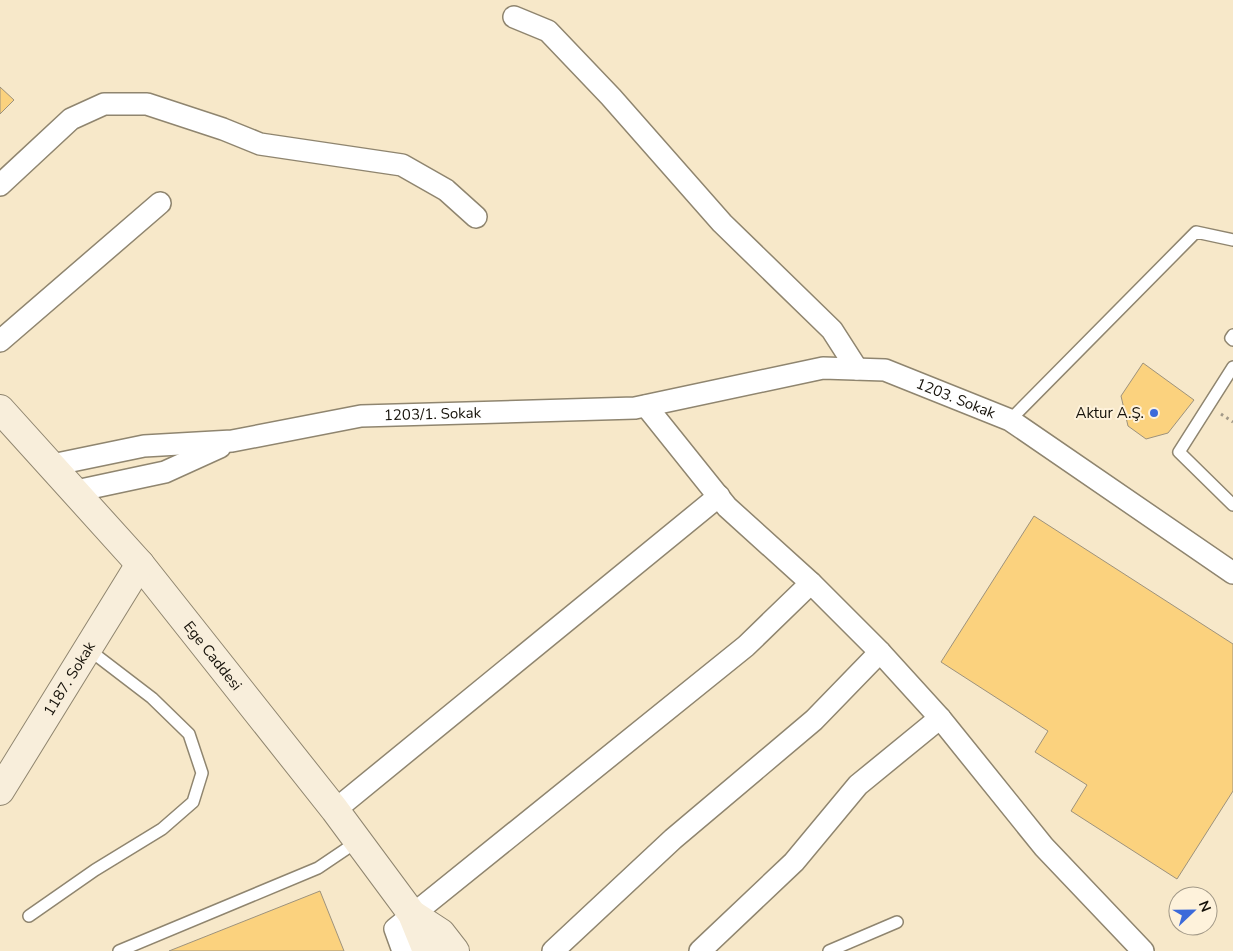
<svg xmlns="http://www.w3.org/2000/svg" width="1233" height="951" font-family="'Nunito Sans',sans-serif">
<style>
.built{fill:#f7e8c9;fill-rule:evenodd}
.building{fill:#fbd27e;stroke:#9d927c}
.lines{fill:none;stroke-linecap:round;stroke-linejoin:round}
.lane-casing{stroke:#8f856f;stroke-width:14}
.street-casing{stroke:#8f856f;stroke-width:24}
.secondary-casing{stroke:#8f856f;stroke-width:30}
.path{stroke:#a29988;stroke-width:3;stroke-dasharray:2.5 4;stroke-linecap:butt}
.lane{stroke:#fff;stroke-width:11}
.street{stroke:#fff;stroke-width:21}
.secondary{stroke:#f8eedb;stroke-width:28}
.poi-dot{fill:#3c6ada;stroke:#fef2db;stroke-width:2}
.labels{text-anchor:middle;stroke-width:4;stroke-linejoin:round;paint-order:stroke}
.street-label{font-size:15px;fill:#151109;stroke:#fef2db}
.poi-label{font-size:15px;fill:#151109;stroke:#fef2db;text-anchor:end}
</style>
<rect width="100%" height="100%" fill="#fef2db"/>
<path class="built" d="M0,0H1233V951H0ZM1178,896H1208V926H1178Z"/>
<path class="building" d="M0,87L14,100L0,114Z
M1143,363L1194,400L1168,433L1146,439L1128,426L1121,396Z
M1034,516L1233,644V791L1177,879L1071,811L1087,785L1035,752L1048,731L941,662Z
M320,891L344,951H169Z"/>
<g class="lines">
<g class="lane-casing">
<path id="lane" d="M1233,335L1231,338L1233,340
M1233,367L1179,452L1233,505
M1010,420L1196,232L1233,240
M29,916L95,870L162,829L193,802L202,773L189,734L152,698L88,649
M119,951L318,868L358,841
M829,951L897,922"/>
</g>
<g class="street-casing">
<g id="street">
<path d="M514,17L548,31L611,97L722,223L832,330L857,369"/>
<path d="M0,185L71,119L104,104H147L223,129L260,144L402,165L446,190L476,217"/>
<path d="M0,341L160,203"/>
<path d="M646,406L727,507L811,583L880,652L940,718L1044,847L1143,951"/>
<path id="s1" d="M52,465L144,446L232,441L361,416L635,408L823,368L885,370L1010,420L1233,573"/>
<path d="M76,491L165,472L220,447"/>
<path d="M335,810L719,496"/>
<path d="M403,951L395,929L746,646L811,583"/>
<path d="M553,951L673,839L814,720L880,652"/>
<path d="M700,951L794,862L858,785L940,718"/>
</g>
</g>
<g class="secondary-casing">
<g id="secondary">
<path id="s2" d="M0,409L140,564L335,810L412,914L427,951"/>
<path id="s3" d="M0,791L140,564"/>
<path d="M412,914L441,933L455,951"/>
</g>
</g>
<path class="path" d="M1221,414L1233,422"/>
<use href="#lane" class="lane"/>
<use href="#street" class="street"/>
<use href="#secondary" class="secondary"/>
</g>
<circle class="poi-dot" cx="1154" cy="413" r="5"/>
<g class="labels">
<g class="street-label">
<text dy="5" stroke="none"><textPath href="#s1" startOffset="918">1203. Sokak</textPath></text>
<text dy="5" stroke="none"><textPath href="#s1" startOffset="385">1203/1. Sokak</textPath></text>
<text dy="5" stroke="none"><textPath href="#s2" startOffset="326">Ege Caddesi</textPath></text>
<text dy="5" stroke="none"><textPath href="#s3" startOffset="132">1187. Sokak</textPath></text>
</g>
<g class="poi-label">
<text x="1144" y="418">Aktur A.Ş.</text>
</g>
</g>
<g transform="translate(1193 911) rotate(68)"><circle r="24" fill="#fef2db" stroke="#a19887"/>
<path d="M0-4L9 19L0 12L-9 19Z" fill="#3c6ada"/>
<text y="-8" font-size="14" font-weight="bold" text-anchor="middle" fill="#151109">N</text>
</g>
</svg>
